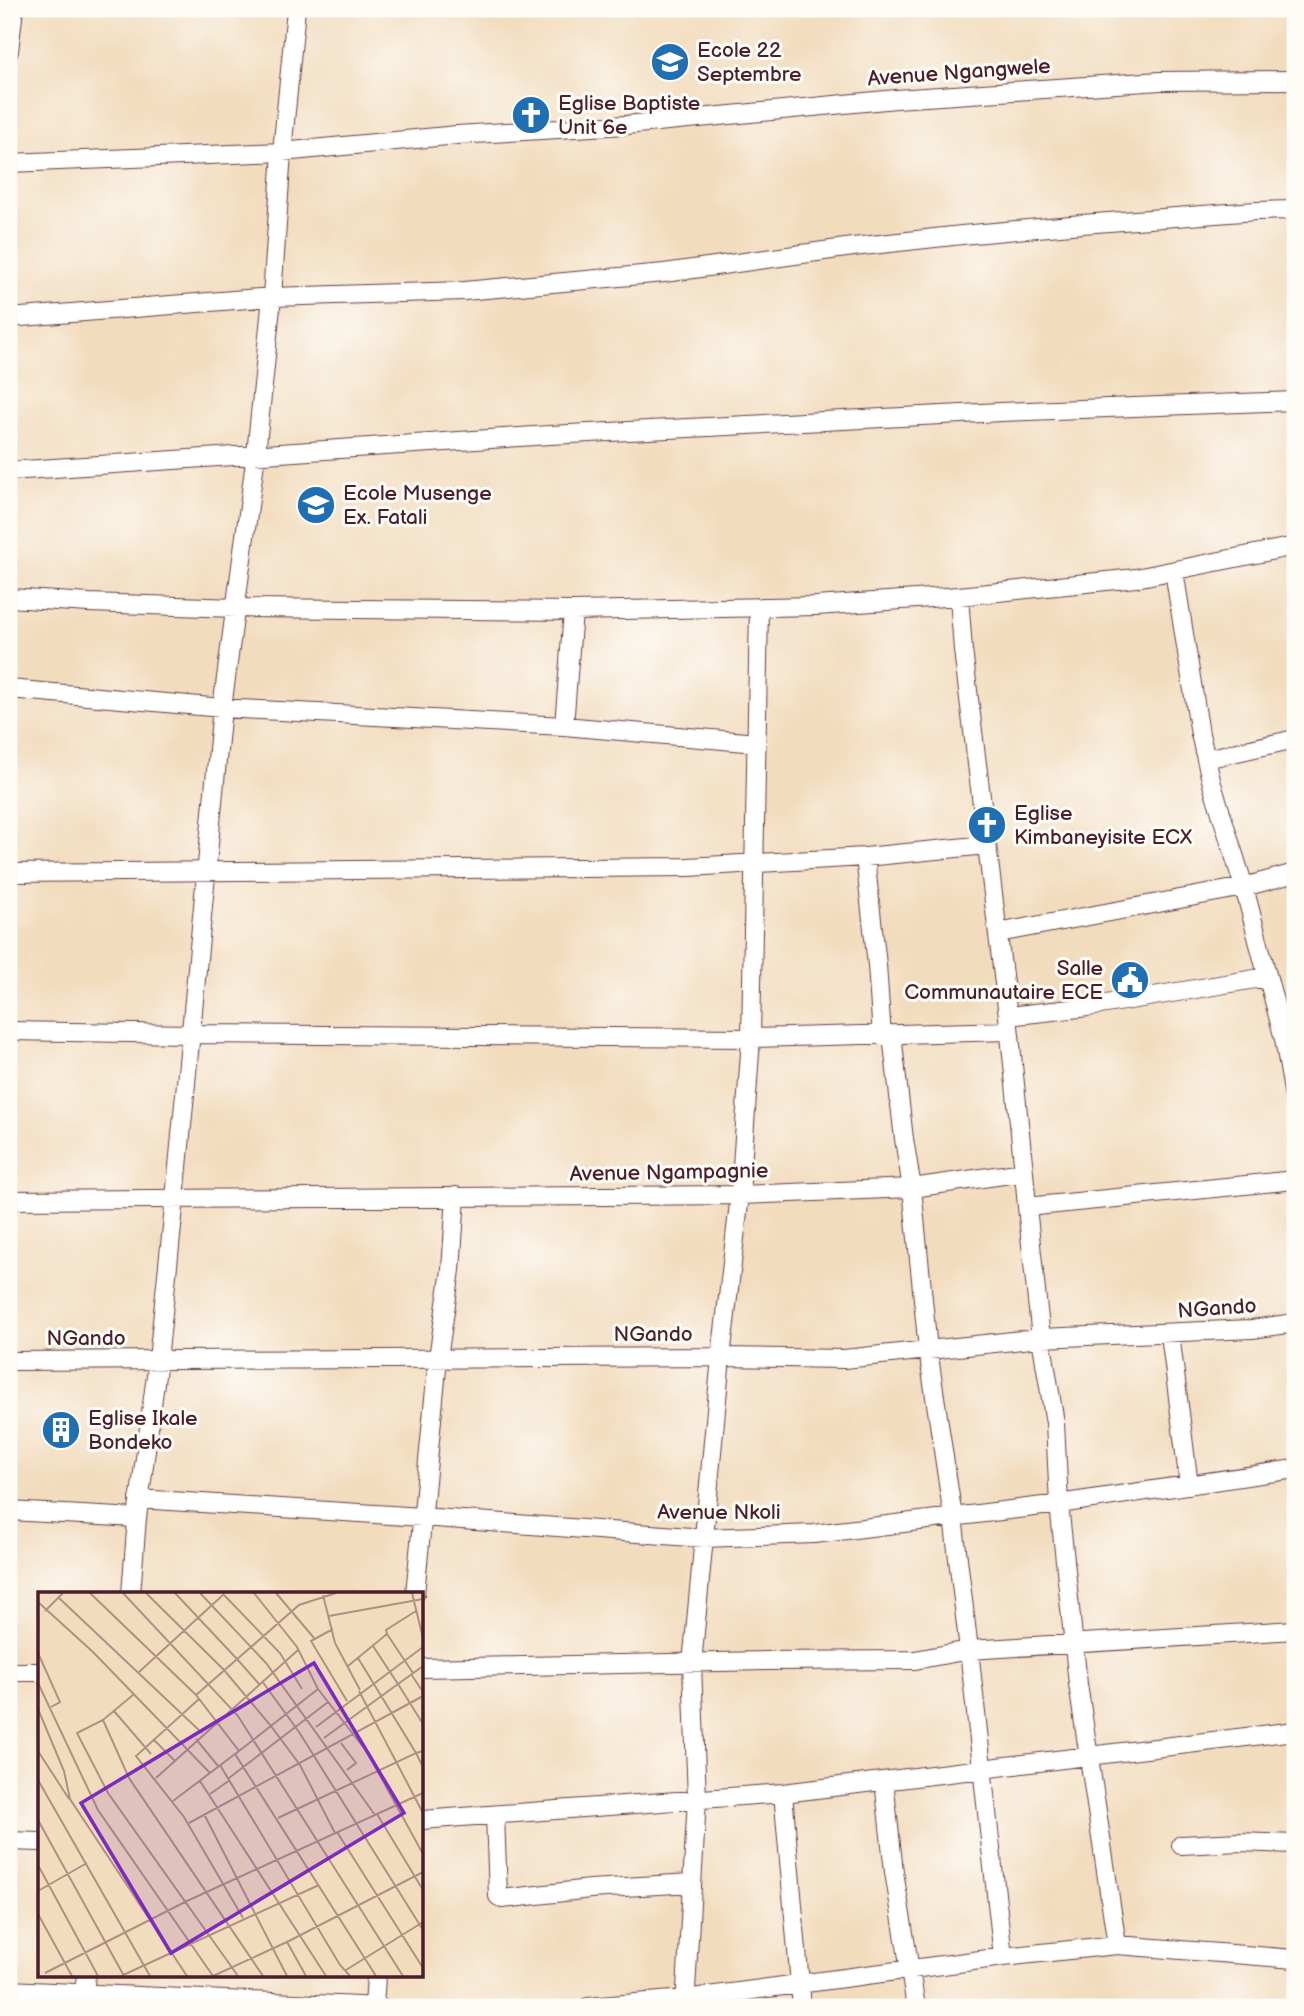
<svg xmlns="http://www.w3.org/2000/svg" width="1304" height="2016" font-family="'Balsamiq Sans',sans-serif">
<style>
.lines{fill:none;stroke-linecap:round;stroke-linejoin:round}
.street-casing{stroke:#633b41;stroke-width:20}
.street{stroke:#fff;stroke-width:18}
.labels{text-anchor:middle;stroke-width:6;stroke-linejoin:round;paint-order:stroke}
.poi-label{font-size:21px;fill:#4a1f2b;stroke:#fdfcf7;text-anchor:start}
.street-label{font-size:21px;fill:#4a1f2b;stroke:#fdfcf7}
.inset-road{fill:none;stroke:#af9083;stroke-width:2}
.view{fill:#7b2cbf;fill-opacity:0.15;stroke:#7b2cbf;stroke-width:3.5}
.inset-edge{fill:none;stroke:#4a1f2b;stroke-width:3.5}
</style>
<rect width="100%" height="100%" fill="#fdfcf7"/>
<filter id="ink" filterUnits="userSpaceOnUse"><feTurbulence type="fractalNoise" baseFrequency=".0143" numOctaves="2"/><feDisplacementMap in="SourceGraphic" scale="14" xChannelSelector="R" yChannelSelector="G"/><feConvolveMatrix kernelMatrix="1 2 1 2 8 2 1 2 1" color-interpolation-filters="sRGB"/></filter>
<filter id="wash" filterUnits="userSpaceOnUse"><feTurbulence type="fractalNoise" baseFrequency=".00686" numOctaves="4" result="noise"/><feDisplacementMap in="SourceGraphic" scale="28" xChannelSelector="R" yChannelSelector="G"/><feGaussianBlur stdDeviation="1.57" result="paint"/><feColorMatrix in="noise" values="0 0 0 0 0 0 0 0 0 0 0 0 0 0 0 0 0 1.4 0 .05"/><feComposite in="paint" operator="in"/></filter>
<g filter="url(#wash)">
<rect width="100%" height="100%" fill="#f2dcbe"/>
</g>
<g filter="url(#ink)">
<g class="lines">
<g class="street-casing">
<path id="street" d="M9,51L14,9
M9,163L282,152L457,135L626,125L896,99L1160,81L1295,80
M9,318L272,297L464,291L664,273L853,247L962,235L1082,224L1256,211L1295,210
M9,471L550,435L1001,412L1295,401
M1174,571L1200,734L1212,784L1244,887L1284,1039L1295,1102
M959,596L963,650L1008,1016L1024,1172
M9,598L89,603L236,608L573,611L816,606L959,596L1136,578L1295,546
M9,689L222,708L564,726L757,743
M564,726L573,611
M1206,759L1295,739
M865,857L877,965L882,1036
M9,873L688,867L865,857L987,845
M998,933L1244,887L1295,873
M1008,1016L1088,1007L1267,977
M9,1031L190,1034L751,1038L1008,1031
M892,1035L904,1139L912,1188L928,1350L953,1517L969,1650L1003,1957
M9,1200L740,1195L912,1188L1024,1172L1027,1207L1295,1180
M1027,1207L1041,1338L1055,1423L1059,1504L1078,1684L1117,1945
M1170,1334L1189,1485
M9,1361L721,1357L844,1359L1041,1338L1252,1329L1295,1323
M139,1499L422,1517L704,1538L814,1534L1059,1504L1295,1469
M9,1511L137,1518
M131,1594L137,1518L158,1360L175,1198L222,708L256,454L272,297L282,152L296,9
M415,1594L438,1358L451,1270L456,1196
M422,1668L766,1661L915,1660L969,1650L1295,1630
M9,1672H40
M884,1781L894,1872L916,2007
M783,1793L802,2007
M495,1815L498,1896L502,1899L590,1889L692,1883
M422,1820L783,1793L1295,1731
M9,1841L40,1842
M1181,1845L1239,1842L1295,1844
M9,1990L380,2007
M82,2007L86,1976
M374,2007L376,1976
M588,2007L685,1999L1003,1957L1117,1945L1295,1959
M685,2007L697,1799L692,1664L721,1357L740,1195L751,1038L759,608"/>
</g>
<use href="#street" class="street"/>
</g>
</g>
<defs>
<g id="school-disc" transform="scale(2.0125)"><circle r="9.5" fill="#1f6fb2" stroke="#fdfcf7"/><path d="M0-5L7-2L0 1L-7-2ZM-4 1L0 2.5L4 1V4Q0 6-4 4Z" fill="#fff"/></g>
<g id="church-disc" transform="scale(2.0125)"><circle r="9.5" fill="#1f6fb2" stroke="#fdfcf7"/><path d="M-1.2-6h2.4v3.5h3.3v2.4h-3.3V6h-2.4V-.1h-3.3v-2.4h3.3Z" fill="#fff"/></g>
<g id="civic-disc" transform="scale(2.0125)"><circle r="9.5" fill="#1f6fb2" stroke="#fdfcf7"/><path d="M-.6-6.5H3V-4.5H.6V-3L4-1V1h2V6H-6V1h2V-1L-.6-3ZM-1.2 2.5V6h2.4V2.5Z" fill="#fff"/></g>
<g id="building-disc" transform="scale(2.0125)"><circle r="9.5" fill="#1f6fb2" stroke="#fdfcf7"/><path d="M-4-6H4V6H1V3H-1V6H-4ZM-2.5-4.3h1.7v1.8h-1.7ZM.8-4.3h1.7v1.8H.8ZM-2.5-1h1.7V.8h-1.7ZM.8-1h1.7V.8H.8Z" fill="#fff"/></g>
</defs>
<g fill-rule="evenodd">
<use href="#school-disc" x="670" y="62"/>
<use href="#church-disc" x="531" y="115"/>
<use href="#school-disc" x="316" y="505"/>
<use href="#church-disc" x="987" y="825"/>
<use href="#civic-disc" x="1130" y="980"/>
<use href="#building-disc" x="61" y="1430"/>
</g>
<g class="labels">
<g class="poi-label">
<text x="697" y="57">Ecole 22<tspan x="697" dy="24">Septembre</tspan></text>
<text x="558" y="110">Eglise Baptiste<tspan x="558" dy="24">Unit 6e</tspan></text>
<text x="343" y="500">Ecole Musenge<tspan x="343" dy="24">Ex. Fatali</tspan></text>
<text x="1014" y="820">Eglise<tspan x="1014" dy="24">Kimbaneyisite ECX</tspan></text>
<text x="1103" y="975" text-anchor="end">Salle<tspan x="1103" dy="24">Communautaire ECE</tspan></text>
<text x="88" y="1425">Eglise Ikale<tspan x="88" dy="24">Bondeko</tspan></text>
</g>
<g class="street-label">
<text transform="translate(959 72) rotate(-4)" y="7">Avenue Ngangwele</text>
<text transform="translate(669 1172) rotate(-1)" y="7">Avenue Ngampagnie</text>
<text transform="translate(1217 1308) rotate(-4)" y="7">NGando</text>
<text x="653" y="1341">NGando</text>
<text x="86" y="1345">NGando</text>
<text x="719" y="1519">Avenue Nkoli</text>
</g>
</g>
<g transform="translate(38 1592)">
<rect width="385" height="385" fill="#f2dcbe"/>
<path class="inset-road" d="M52,1L158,103L201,159L197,162L338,384M85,1L200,124L365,384M108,1L186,78L233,134L262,173L297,241M137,1L199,67M162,1L228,71L337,223M216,1L259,55L280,97L329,160L385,262M238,1L276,46M374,1L385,46M185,2L242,61L264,97M285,3L297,51L322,98M21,6L164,141M0,10L55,60L172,181M7,19L25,1M291,24L385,7M295,37L273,49L309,109M349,42L375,81M335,54L360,92L385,74M0,61L22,110L13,115M320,66L378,161L385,159M199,67L221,92M310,74L349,42L348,38L378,19M101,80L186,2M373,82L385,100M224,89L261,140L385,338M0,91L60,218L175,384M321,99L385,221M95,103L65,128L39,141L70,201L200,384M158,103L261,13L298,1M161,107L98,164L146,225L205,326M0,117L26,179L32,207L149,384M76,119L113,162M65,128L91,186L225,384M278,135L385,55M286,146L360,92L385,132M115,147L137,169M158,147L180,174M303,151L318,171L309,178M0,159L31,207M201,159L280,97M182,173L302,373L312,384M118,186L260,58M191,186L290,110M0,188L112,384M162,189L288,384M172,202L192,188M135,209L197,162M166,222L249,384M339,222L385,201M240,226L378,161L385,175M0,228L86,384M151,231L385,104M299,240L385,376M0,273L60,384M0,299L49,271M0,322L34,384M308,378L385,330M7,381L149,309L339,222L385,298M83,384L281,293M175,384L249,350M268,384L249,350L385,280"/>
<path class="view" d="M276,71L366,221L133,361L43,211Z"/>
<rect width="385" height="385" class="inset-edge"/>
</g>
<rect width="1304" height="2016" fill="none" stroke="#fdfcf7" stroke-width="35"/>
</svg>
